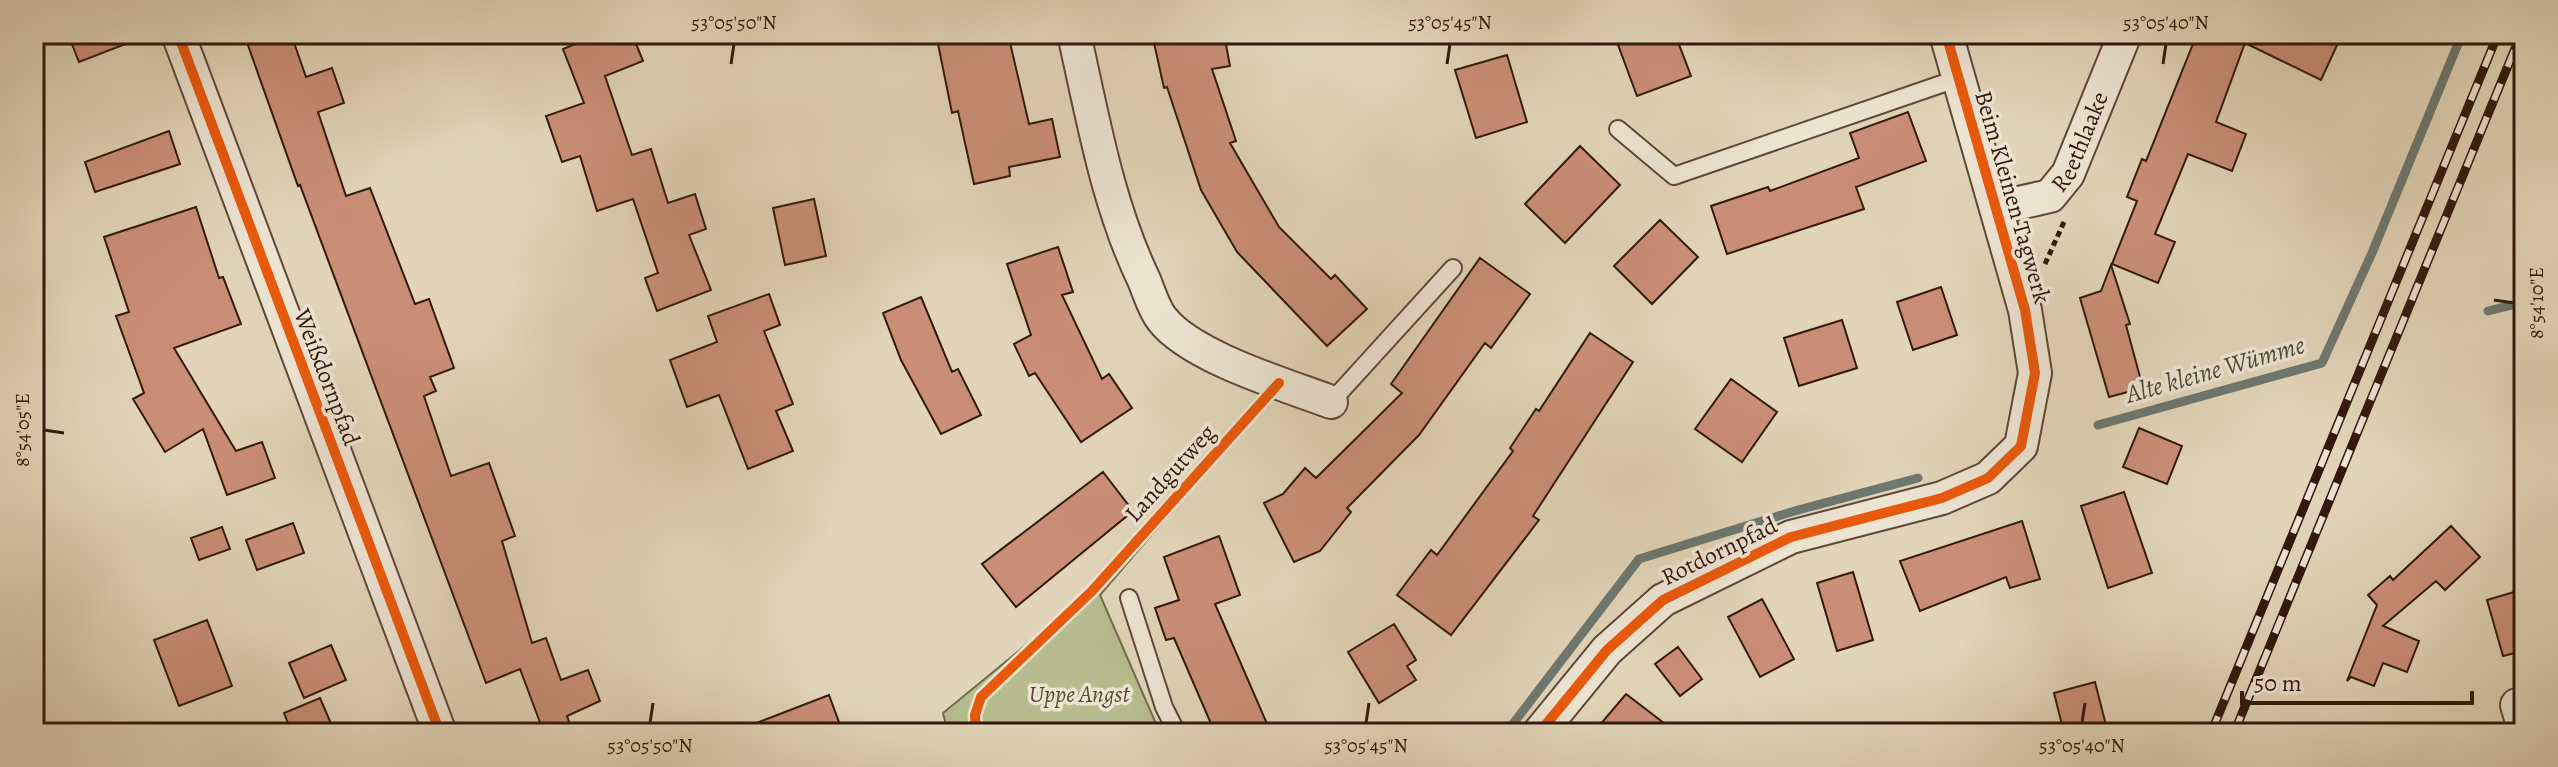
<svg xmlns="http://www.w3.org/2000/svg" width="2558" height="767" font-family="Alegreya,serif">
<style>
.green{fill:#b6bc8d;stroke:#746a4c;stroke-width:2}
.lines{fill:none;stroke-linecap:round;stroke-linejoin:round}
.stream{stroke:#6d7870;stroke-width:9}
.building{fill:#ca8e76;stroke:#32190c;stroke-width:2}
.service-casing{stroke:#5e4837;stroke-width:20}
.minor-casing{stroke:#5e4837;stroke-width:36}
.path{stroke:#32190c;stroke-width:5;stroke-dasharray:6 4;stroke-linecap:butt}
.service{stroke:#ece3d1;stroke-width:16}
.minor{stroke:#ece3d1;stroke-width:32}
.rail-casing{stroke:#32190c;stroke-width:9}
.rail{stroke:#ece3d1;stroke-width:6;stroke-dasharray:18;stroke-linecap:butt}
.cycleway-casing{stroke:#ece3d1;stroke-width:15}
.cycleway{stroke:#e8590c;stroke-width:10}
.ticks{fill:none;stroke:#32190c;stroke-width:3}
.labels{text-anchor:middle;stroke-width:7;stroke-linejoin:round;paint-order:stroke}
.street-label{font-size:24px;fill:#32190c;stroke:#ece3d1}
.park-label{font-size:24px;font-style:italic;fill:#5a4a33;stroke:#ece3d1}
.water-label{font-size:26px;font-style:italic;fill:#4f493e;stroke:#ece3d1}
.neatline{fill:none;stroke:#32190c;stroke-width:3}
.ticks-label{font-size:20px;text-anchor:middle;fill:#32190c}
</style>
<rect width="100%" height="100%" fill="#e1d4b8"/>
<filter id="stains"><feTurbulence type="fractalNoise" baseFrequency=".0025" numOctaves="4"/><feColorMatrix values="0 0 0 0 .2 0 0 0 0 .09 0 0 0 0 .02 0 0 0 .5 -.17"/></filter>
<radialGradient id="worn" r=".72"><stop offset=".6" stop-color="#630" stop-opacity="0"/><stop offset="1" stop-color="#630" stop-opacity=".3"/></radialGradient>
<path class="green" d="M1262,399L1267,400L1100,595L1160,733H948L943,713L1092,591Z"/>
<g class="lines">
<path class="stream" d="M2488,311L2524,302
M2098,425L2322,363L2372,253L2462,34
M1506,733L1639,559L1798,510L1918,478"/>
</g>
<path class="building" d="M68,34H146V36L79,62Z
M244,34H291L306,77L332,68L344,103L318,112L346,196L370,188L415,304L429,299L454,368L430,377L436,391L424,396L451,476L489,463L515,536L502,541L532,643L546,638L561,680L588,670L600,701L567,716L573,733H544L520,669L486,683L300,185L298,186Z
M600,34H632L643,61L605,76L632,155L651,149L668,203L695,194L706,229L689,235L711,290L657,311L645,278L658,273L633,199L597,211L580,156L562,162L546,116L584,103L563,49Z
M936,34H1008L1029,124L1052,119L1060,157L1009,167L1010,176L974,184L958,111L952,113Z
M1196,34H1224L1230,66L1212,69L1236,141L1230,143L1279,227L1331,279L1335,275L1367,309L1327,346L1237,252L1201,190L1167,87L1164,88L1154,43Z
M1614,34H1675L1691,76L1637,96Z
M2197,34H2318L2338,43L2321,80L2245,43L2216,122L2246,134L2232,171L2188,154L2155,234L2175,242L2158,283L2112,264L2137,201L2127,197L2142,159L2146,161Z
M1507,55L1527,122L1476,138L1455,70Z
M1908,112L1926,161L1856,187L1864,209L1727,254L1711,206L1768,187L1770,191L1859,158L1850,133Z
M169,131L180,164L95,192L85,162Z
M1580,146L1620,185L1565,243L1525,204Z
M814,199L826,256L785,265L773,208Z
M196,207L219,278L223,277L241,324L174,348L236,451L262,442L275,478L227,495L203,429L165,452L133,399L144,393L116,316L129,312L104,237Z
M1660,220L1698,257L1652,304L1614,266Z
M1058,247L1073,292L1062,295L1102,379L1109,374L1132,408L1081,442L1035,373L1029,376L1014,344L1031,335L1007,264Z
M1480,258L1530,294L1491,348L1485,343L1419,435L1347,508L1351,512L1320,551L1294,562L1264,503L1283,494L1305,468L1316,478L1402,393L1391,384Z
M2111,265L2130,324L2126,325L2143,388L2109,397L2080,298L2101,291Z
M1941,287L1957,335L1913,350L1897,302Z
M769,294L780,325L764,331L793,404L776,411L793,451L748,469L719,395L687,407L670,360L717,342L708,316Z
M921,297L952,372L958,369L981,415L941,434L901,360L883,313Z
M1842,320L1857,368L1799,386L1784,338Z
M1590,333L1633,362L1533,516L1539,520L1451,635L1397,595L1431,550L1437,555L1513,451L1510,448L1536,409L1539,411Z
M1731,379L1777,412L1742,462L1695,429Z
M2139,428L2182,446L2167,484L2123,467Z
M1103,472L1133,511L1016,607L982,564Z
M2124,492L2152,573L2108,588L2081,506Z
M2022,521L2040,579L2010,588L2006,577L1920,611L1900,561Z
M293,523L304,553L257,570L246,540Z
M2451,526L2480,557L2445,590L2436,581L2383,626L2419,641L2407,672L2383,663L2374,686L2351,677L2347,681L2377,605L2368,595L2390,576L2393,580Z
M222,527L230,549L199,560L191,538Z
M1219,536L1240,595L1215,604L1271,733H1215L1174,638L1166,640L1155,608L1179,600L1164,557Z
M1853,572L1873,640L1837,651L1817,583Z
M2524,589V651L2503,656L2487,600Z
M1762,599L1794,659L1760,677L1728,617Z
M207,620L232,686L179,706L154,640Z
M1394,624L1416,660L1407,666L1416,680L1379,703L1348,652Z
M331,645L346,680L304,698L289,663Z
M1678,647L1702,679L1680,696L1655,664Z
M2095,682L2108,733H2064L2054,693Z
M1626,694L1677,733H1593Z
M829,695L843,733H736V731Z
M320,698L335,733H292L284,713Z"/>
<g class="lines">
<g class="service-casing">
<path id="service" d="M1618,129L1674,176L1959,78
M1331,402L1453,268
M1129,598L1164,707L1177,733"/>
</g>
<g class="minor-casing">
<g id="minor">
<path d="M178,34L440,733"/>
<path d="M1074,34C1093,118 1107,203 1144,280C1149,292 1154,309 1162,319C1191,357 1286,385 1331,402"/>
<path id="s1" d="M1996,208L2050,196L2068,174L2125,34"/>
<path d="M2524,703L2517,705L2524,729"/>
<path d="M1539,733L1607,650L1663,600L1791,537L1942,498L1988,478L2021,446L2035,373L2025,310L1946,34"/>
</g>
</g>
<path class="path" d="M2045,264L2064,222
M976,733L975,715L981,697L1092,591L1256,406"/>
<use href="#service" class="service"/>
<use href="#minor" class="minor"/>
<g class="rail-casing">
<path id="rail" d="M2211,733L2498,34
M2234,733L2521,34"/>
</g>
<use href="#rail" class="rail"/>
<g class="cycleway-casing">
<path id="cycleway" d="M178,34L440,733
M976,733L975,715L981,697L1092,591L1279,383
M1539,733L1607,650L1663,600L1791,537L1942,498L1988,478L2021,446L2035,373L2025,310L1946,34"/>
</g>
<use href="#cycleway" class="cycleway"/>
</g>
<path class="ticks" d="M731,64L734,44M1447,64L1450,44M2163,64L2166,44M2494,300L2514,303M44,430L64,433M650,723L653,703M1366,723L1369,703M2082,723L2085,703"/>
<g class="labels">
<g class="street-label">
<text dy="8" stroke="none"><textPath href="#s1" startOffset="118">Reethlaake</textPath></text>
<text transform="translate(2013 197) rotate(74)" y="8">Beim Kleinen Tagwerk</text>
<text transform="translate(327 377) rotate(69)" y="8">Weißdornpfad</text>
<text transform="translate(1170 473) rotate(-48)" y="8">Landgutweg</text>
<text transform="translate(1719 551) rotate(-26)" y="8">Rotdornpfad</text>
</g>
<g class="park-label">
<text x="1079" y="702">Uppe Angst</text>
</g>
<g class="water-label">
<text transform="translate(2215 369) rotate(-16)" y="9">Alte kleine Wümme</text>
</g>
</g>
<rect width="2558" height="767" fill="none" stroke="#e1d4b8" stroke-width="88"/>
<path d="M2242 691v12h230v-12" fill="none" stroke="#32190c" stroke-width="4"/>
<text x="2254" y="691" font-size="24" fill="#32190c" stroke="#ece3d1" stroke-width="6" paint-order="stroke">50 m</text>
<rect x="44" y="44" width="2470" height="679" class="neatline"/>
<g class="ticks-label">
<text x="734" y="29">53°05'50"N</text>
<text x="1450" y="29">53°05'45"N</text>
<text x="2166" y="29">53°05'40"N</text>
<text transform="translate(2536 303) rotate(-90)" y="7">8°54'10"E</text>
<text transform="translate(22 430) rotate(-90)" y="7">8°54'05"E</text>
<text x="650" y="752">53°05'50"N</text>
<text x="1366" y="752">53°05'45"N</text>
<text x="2082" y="752">53°05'40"N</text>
</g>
<rect width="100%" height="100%" filter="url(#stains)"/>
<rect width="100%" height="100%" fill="url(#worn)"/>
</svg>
